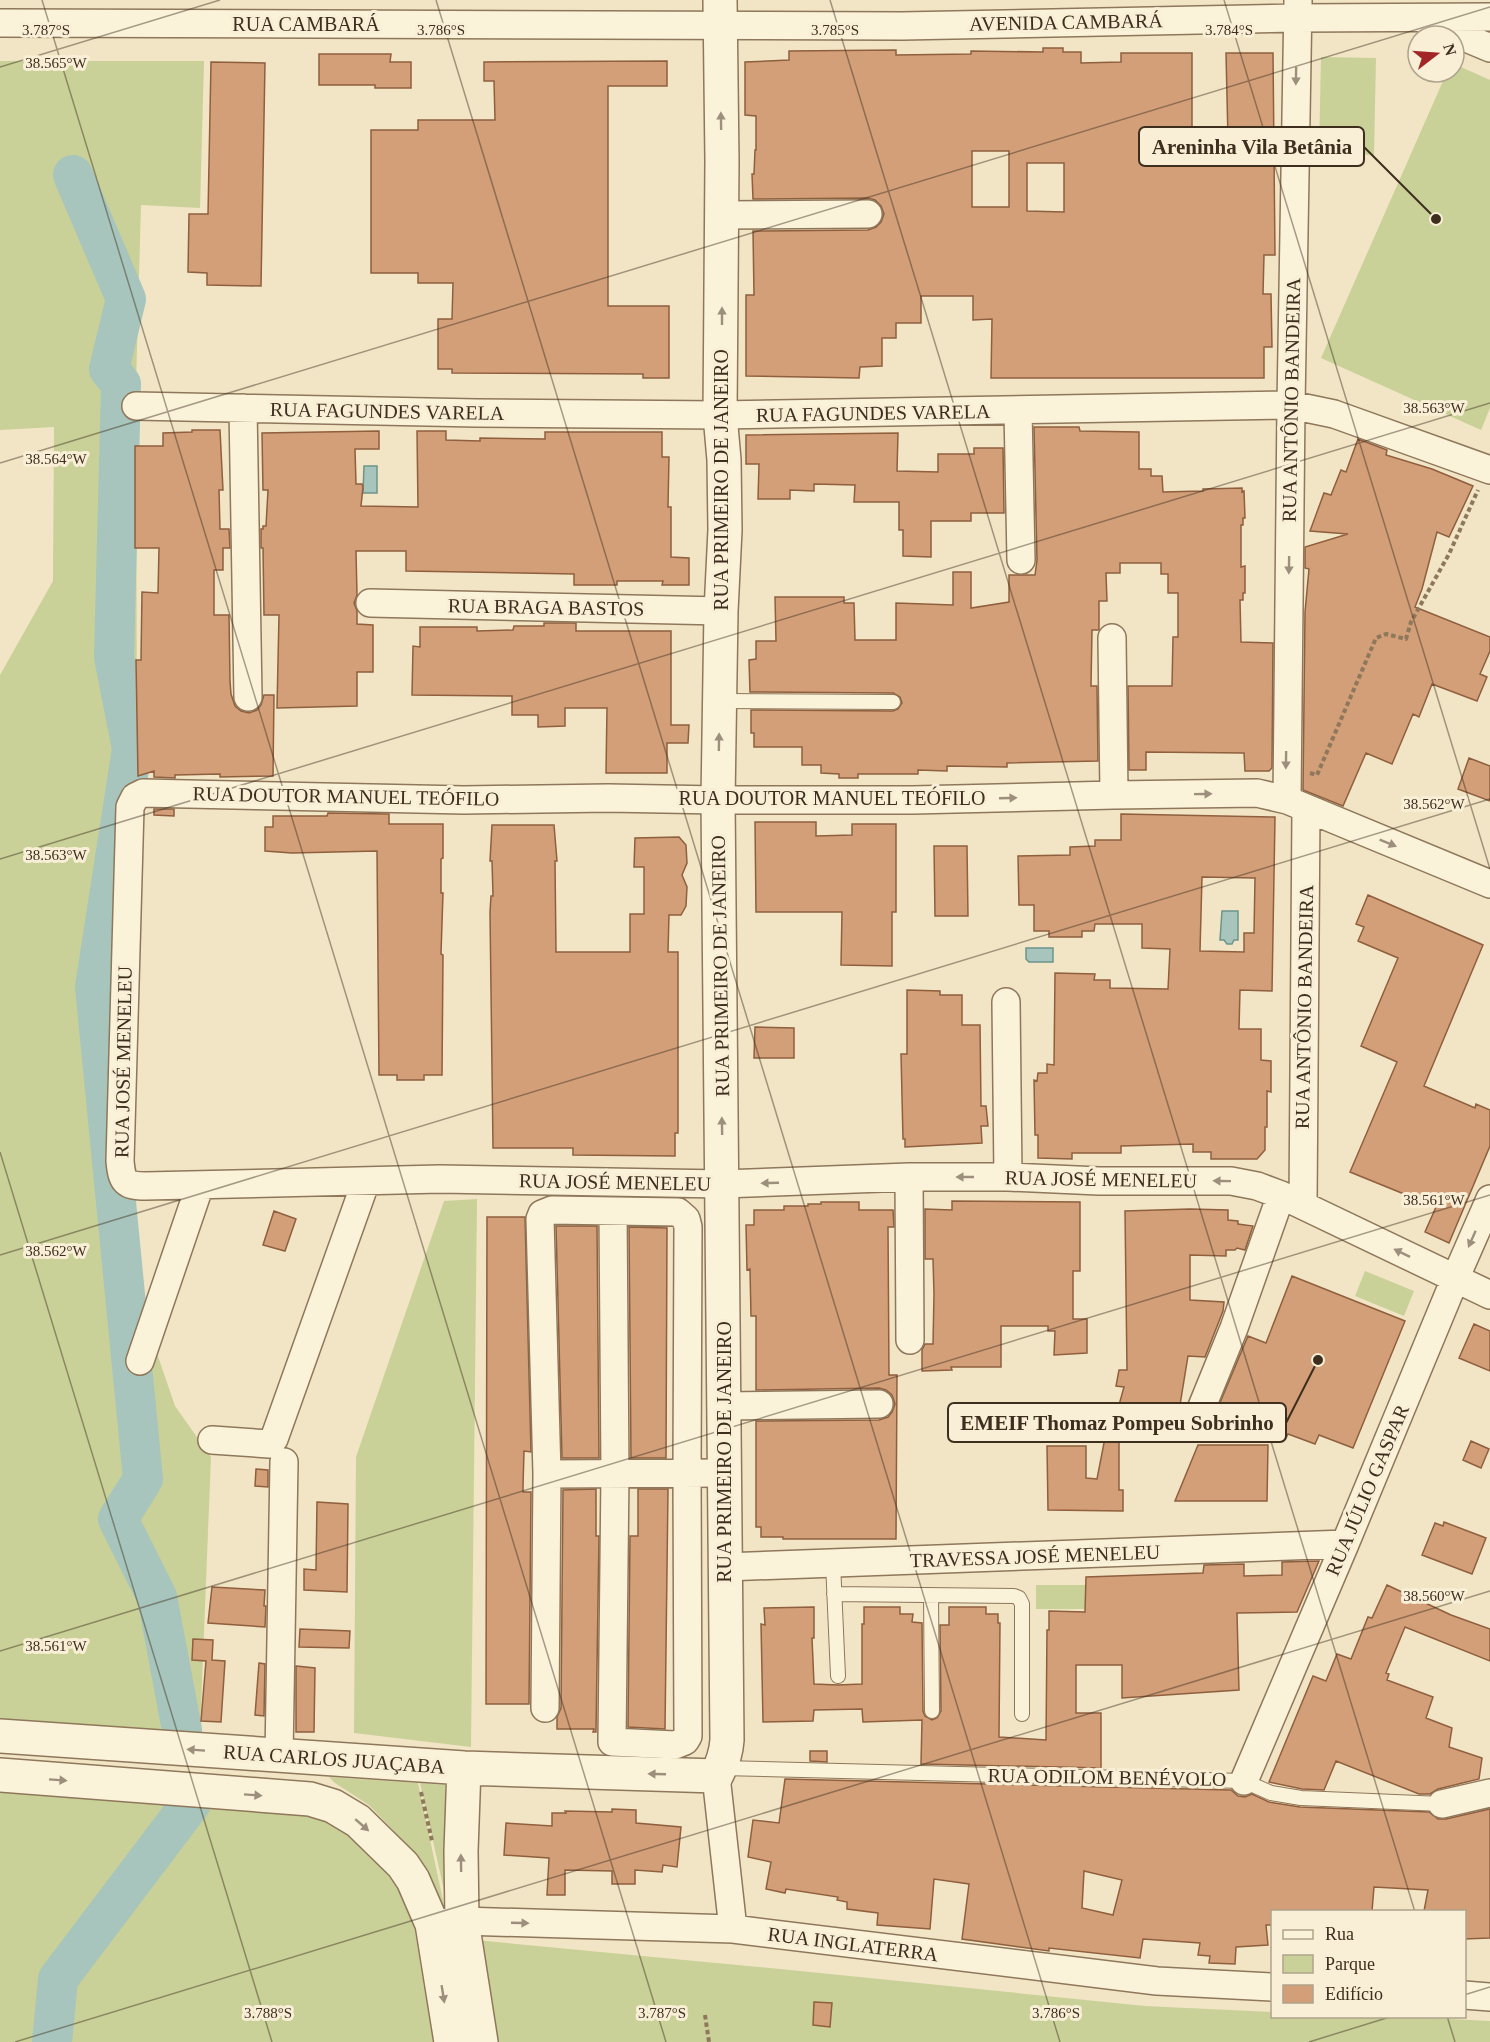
<svg xmlns="http://www.w3.org/2000/svg" width="1490" height="2042" font-family="'Times New Roman',serif">
<style>
.green{fill:#c9d198}
.water{fill:#a7c5bc;stroke:#6d948b;stroke-width:1.5}
.lines{fill:none;stroke-linecap:round;stroke-linejoin:round}
.river{stroke:#a7c5bc;stroke-width:40}
.building{fill:#d29f79;stroke:#8f5f3e;stroke-width:1.5;fill-rule:evenodd}
.service-casing{stroke:#8e775a;stroke-width:16}
.minor-casing{stroke:#8e775a;stroke-width:30}
.tertiary-casing{stroke:#8e775a;stroke-width:36}
.path{stroke:#8e775a;stroke-width:4;stroke-dasharray:4.5 3;stroke-linecap:butt}
.service{stroke:#fbf2da;stroke-width:14}
.minor{stroke:#fbf2da;stroke-width:27}
.tertiary{stroke:#fbf2da;stroke-width:33}
.oneway{fill:#9c907c}
.ticks{fill:none;stroke:#3e2e1e;stroke-width:1.5;stroke-opacity:0.45}
.labels{text-anchor:middle;stroke-width:6;stroke-linejoin:round;paint-order:stroke}
.street-label{font-size:20px;fill:#3e2e1e;stroke:#f8efd6}
.ticks-label{font-size:15px;text-anchor:middle;fill:#3e2e1e;stroke:#f8efd6;stroke-width:6;stroke-linejoin:round;paint-order:stroke}
.leader{fill:none;stroke:#3e2e1e;stroke-width:2}
.callout-dot{fill:#3e2e1e;stroke:#f8efd6;stroke-width:2}
.callout{fill:#f8efd6;stroke:#3e2e1e;stroke-width:2}
.callout-label{font-size:21px;text-anchor:middle;font-weight:bold;fill:#3e2e1e}
</style>
<rect width="100%" height="100%" fill="#f1e5c5"/>
<path class="green" d="M1321,57L1376,58L1374,155L1319,153Z
M0,61H204L200,208L141,205L136,384L137,781L129,1050L136,1292L175,1406L211,1457L200,1732L0,1720V675L53,581L54,427L0,430Z
M1454,64L1490,80V408L1481,430L1321,358L1447,72H1454Z
M477,1199L471,1747L354,1733L356,1457L444,1201Z
M1365,1271L1414,1291L1404,1316L1355,1296Z
M1036,1585H1085V1609H1036Z
M329,1777L418,1783L445,1910L429,1873L392,1829L369,1805L335,1783Z
M420,1783L445,1785L448,1908Z
M0,1792L317,1815L343,1831L373,1856L397,1887L414,1926L433,2042H0Z
M475,1940L790,1970L1145,2006L1272,2012V2016H1389L1490,2021V2042H491Z"/>
<path class="water" d="M364,466H377V493H363Z
M1222,911H1238V940H1234L1232,944H1227L1224,940H1220Z
M1026,948H1053V962H1029L1026,959Z"/>
<g class="lines">
<path class="river" d="M73,175L126,299L109,369L121,384L114,657L132,749L95,987L143,1479L118,1519L157,1597L182,1730
M52,2042L58,1979L191,1803"/>
</g>
<path class="building" d="M1043,48H1063V52H1081V63L1121,62V53H1192V141L1228,140L1226,53H1273L1275,255H1264L1263,294H1271L1272,347H1264V378H991L992,319L973,320V296H921V323H896V338H882V366L860,367L859,378L746,376V295H754L753,231L868,230L876,227L881,222L884,214L881,206L875,200L868,198L753,199L752,174H754L755,150H756V116L745,115V62L789,60V51L896,50V55L971,54V51L1043,52ZM972,151H1009V207H972ZM1027,163H1064V212L1027,211Z
M319,54H391L390,62H411V88H375V85H319Z
M667,61V86H608V306H669V378H643V374L452,373V369H438V319H452L453,283H418V273H371V130H418V120H495L494,81H484V62Z
M211,62L265,63L261,286L207,285V273L188,272L189,214H208Z
M1034,427H1079L1080,431L1139,432V469H1151V476H1162L1163,492L1203,491V489L1242,488V492L1244,491L1245,518H1243V525H1241V567L1245,566V593H1243V600H1240L1241,642L1273,643L1272,768L1269,771H1245L1244,753L1146,752V770H1129L1128,686H1172L1173,637H1178V593H1168V574H1161V563H1120V573H1106L1107,601H1099V630H1092L1091,686H1097L1098,761L1007,763V767L947,766V771L918,770V774H858V778H839V774L821,773V765H802V747H754V733H751V710L893,711L898,709L902,703L900,697L893,693L750,692L749,660L756,659V641H776L775,597H844V603H854L855,640H896V603L953,605V572H971V608L1009,602V575H1035L1037,560Z
M192,430H220L223,490H219L220,529H229L230,548H223V570H214V615H229L230,681L231,694L235,706L241,711L249,713L257,710L261,705L264,695H274L273,776L220,777V774L175,775V778L154,777V771L138,776L136,660H141L142,592L158,593L159,548H135V446H163V433L192,432Z
M379,431V449H355L356,484H362L363,487L361,506L418,507L417,431H446V440L480,441V438L545,439V432H662V457H669L668,507H671V557L689,558V585H662L663,581H617V585H574V574L406,571V551H356L357,595L354,603L357,611V624L373,625V672H357V706L277,708L279,615H264L263,548H261V529H263V526H266L268,490H263L262,433Z
M898,433L897,471L938,472V454H974V448H1003L1004,513H971V521H931V557L903,556V530H899V502H854L855,485L814,484V491L790,490V499H758L759,464H746V435Z
M1358,439L1387,450L1386,455L1432,469L1473,486L1449,537L1437,532L1422,589L1415,607L1490,637V651L1480,674L1487,677L1477,701L1432,684L1419,717L1413,714L1392,764L1366,753L1343,806L1303,790L1305,612L1309,569L1305,568V547L1348,534L1310,531L1324,493L1331,495L1341,470L1346,472Z
M544,623H576V631H671V725H689L688,743H667V773H606L607,708H565V726L538,727V715H512V696L412,695L413,646L420,647V627H477V631L513,630L514,626H544Z
M1469,758L1490,766V801L1458,789Z
M154,809H174V816L154,815Z
M328,813L389,814V824H443V858L441,859V893H443L441,954L443,955L442,1075H424V1080H397V1075H379L377,851L292,853L265,851V827H273V816H327Z
M1121,814L1275,817L1272,991L1240,990L1239,1029H1261V1060L1271,1061V1092L1267,1091V1127H1265V1150L1257,1159H1211V1152H1193V1144L1121,1146V1153H1072V1159L1038,1158V1135H1035L1034,1080L1037,1081L1038,1073H1047V1064L1054,1065L1055,973L1095,974L1094,980H1110V988L1168,989L1170,949L1142,948V924H1095L1094,931H1082V937H1049V931H1034V905H1019L1018,856L1070,855V847L1095,846V840H1121ZM1202,877L1255,878L1254,933H1244V952L1200,951Z
M755,822H816V836L852,835V824H896V912H892V966L841,965L842,912H756Z
M492,825H554L557,861H555L556,952H630V914H644V867H634L635,838L679,837L686,845L687,863L682,875L687,887L686,906L681,915H669L668,952H678V1133H675V1156L573,1155V1148H493L490,912L491,896H493L492,861H490Z
M934,846H967L968,916H935Z
M1368,895L1483,945L1424,1086L1475,1108L1476,1104L1490,1110V1146L1449,1243L1425,1232L1436,1207L1350,1172L1397,1062L1361,1046L1398,958L1358,941L1364,927L1356,924Z
M907,990L940,991V995H962V1025H980L981,1106H986L988,1126H981L982,1143L905,1147V1139H903L901,1054H907Z
M755,1027L794,1028V1058H754Z
M952,1201L1080,1202V1271H1073V1319H1087V1353L1054,1355L1055,1331H1048V1326H1001V1367H951L952,1370L922,1371V1350L925,1344H933L934,1294L933,1259H925V1209L952,1210Z
M821,1202H859V1210H893L894,1227H888L889,1375H897L896,1539H783V1537H761V1527H756V1421L879,1420L888,1417L892,1412L895,1404L892,1395L886,1390L879,1388L756,1390V1316H751L750,1269L747,1270L746,1225H754V1210H784V1206H808V1204H821Z
M1190,1209L1228,1210V1220L1238,1221V1224L1253,1226L1245,1250L1237,1248L1235,1250H1226V1256L1190,1255V1300L1224,1302L1223,1311L1205,1357L1188,1356L1178,1417L1119,1405L1124,1387L1116,1386L1119,1370H1127L1125,1211Z
M274,1211L296,1219L285,1251L263,1245Z
M487,1217H525L531,1452L524,1451L523,1486V1492H531L529,1704H486Z
M556,1226H597L599,1458H562Z
M629,1227L667,1228L666,1458H631Z
M1292,1276L1405,1321L1353,1448L1319,1435L1315,1444L1288,1434L1286,1438L1268,1435L1211,1424L1248,1336L1266,1343Z
M1474,1324L1490,1331V1371L1459,1358Z
M1110,1412L1119,1413V1490H1123V1511L1048,1510L1047,1446H1086V1478L1097,1479Z
M1471,1441L1489,1449L1481,1468L1463,1460Z
M1198,1445H1268L1267,1501H1175Z
M256,1469L268,1470V1487L255,1486Z
M596,1489V1536H599L596,1732H593L594,1729H557V1717L561,1708L563,1490Z
M638,1489H668L665,1729L628,1727L630,1536H638Z
M317,1502L348,1504L347,1592L304,1590V1569L316,1570Z
M1444,1522L1486,1538L1472,1574L1422,1555L1435,1523L1443,1526Z
M1319,1561L1297,1612L1237,1613L1239,1690L1122,1698V1665H1076V1713H1101V1768L921,1764L922,1720L863,1722L862,1709L814,1710L813,1721L763,1722L761,1624L765,1625L764,1608L814,1607V1638H812L814,1684L838,1685L862,1684V1624H864V1607H900V1614H913L912,1622L922,1623L923,1711L925,1716L932,1720L937,1718L941,1711L940,1625H949V1607H986V1614H998V1623H1000L999,1737L1046,1740L1047,1630H1049V1611L1085,1612L1086,1577L1203,1573L1204,1565L1244,1564V1576L1282,1575V1562Z
M1387,1585L1451,1615L1490,1629V1661L1405,1627L1386,1673L1389,1674L1387,1680L1433,1697L1426,1718L1452,1728L1449,1747L1482,1758L1479,1779L1438,1789L1430,1794H1419L1336,1761L1324,1790L1302,1789L1269,1782L1313,1676L1326,1681L1337,1654L1351,1659L1368,1617L1372,1618Z
M212,1587L265,1590L264,1606H266L265,1627L208,1623Z
M300,1629L350,1631L349,1648L299,1647Z
M193,1639L213,1640L212,1660L225,1661L221,1722L201,1721L206,1661L192,1660Z
M259,1663L265,1664L264,1716L255,1715Z
M296,1666L315,1668L314,1732H296Z
M810,1751H827V1762L810,1761Z
M785,1779L1231,1790L1238,1796L1245,1797L1252,1794L1269,1802L1300,1807L1429,1812L1438,1819H1446L1490,1809V1938L1464,1939V1911H1424L1428,1890L1374,1887L1372,1911H1272V1925H1266L1268,1945L1236,1947L1235,1964L1209,1963L1210,1956L1198,1955L1200,1943L1143,1939L1140,1958L1049,1948V1951L962,1939L969,1884L934,1879L930,1929L877,1925L878,1913L847,1909V1902L837,1900L838,1897L786,1889L785,1893L766,1889L771,1862L748,1857L753,1820L779,1823ZM1084,1871L1122,1880L1113,1915L1082,1908Z
M612,1809L636,1810V1823L681,1827L677,1867L663,1865L662,1872L635,1870V1884H612V1871L565,1870V1895H547L549,1858L504,1855L506,1823L552,1826V1813H566L565,1811L612,1812Z
M814,2002L832,2003L830,2027L813,2025Z"/>
<g class="lines">
<g class="service-casing">
<path id="service" d="M720,701L893,702
M833,1563L838,1676
M834,1594L1014,1596L1019,1598L1022,1604V1714
M931,1595L932,1711
M721,1768L1244,1781L1271,1793L1301,1798L1442,1804"/>
</g>
<g class="minor-casing">
<path id="minor" d="M1428,22L1490,48
M0,23L902,26L1297,18L1490,17
M722,215L868,214
M136,406L477,413L720,415L1291,405L1334,414L1490,470
M243,408L248,697
M1018,410L1021,560
M370,603L721,611
M1112,638L1114,795
M1287,800L1291,405L1298,1
M1490,884L1287,800L1257,793L1114,795L913,800H718L608,798L464,800L143,793L135,797L130,807L120,1161C122,1182 125,1186 146,1186L440,1179L722,1184L909,1177H1008L1099,1181H1231L1257,1186L1281,1195L1490,1295
M1006,1002L1008,1177
M909,1177L910,1340
M1303,1205L1306,809
M140,1361L200,1185
M724,1406L879,1404
M1199,1414L1234,1328L1281,1195
M212,1440L269,1444L274,1439L366,1181
M547,1474L725,1473
M725,1567L1345,1544
M545,1708L547,1474L540,1219L542,1214L552,1210L678,1212L686,1219L688,1227L687,1473L688,1736L685,1741L675,1745L612,1742L615,1473L613,1211
M279,1756L284,1462
M716,1776L733,1929
M1244,1781L1345,1544L1455,1279L1490,1199
M1442,1804L1490,1793
M442,1923L462,1921L733,1929L1157,1981L1272,1987
M1464,1995L1490,1997"/>
</g>
<g class="tertiary-casing">
<path id="tertiary" d="M0,1736L464,1768L716,1776C722,1765 726,1754 727,1740L718,800L721,611L725,530L724,460L720,415L722,161L720,0
M464,1768L461,1851L462,1921L481,2042
M0,1775L310,1799L333,1806L358,1821L403,1865L413,1880L432,1924L451,2042"/>
</g>
<path class="path" d="M1310,773L1317,775L1376,638L1386,634L1406,639L1411,622L1449,554L1478,490
M421,1792L432,1841
M705,2015L709,2042"/>
<use href="#service" class="service"/>
<use href="#minor" class="minor"/>
<use href="#tertiary" class="tertiary"/>
</g>
<defs><path id="oneway-solid" d="M-6-.8H1V-3.2L6.5 0L1 3.2V.8H-6Z" transform="scale(1.5)"/></defs>
<g class="oneway">
<use href="#oneway-solid" transform="translate(1296 76) rotate(91)"/>
<use href="#oneway-solid" transform="translate(721 121) rotate(-91)"/>
<use href="#oneway-solid" transform="translate(722 316) rotate(-90)"/>
<use href="#oneway-solid" transform="translate(1289 565) rotate(91)"/>
<use href="#oneway-solid" transform="translate(719 742) rotate(-89)"/>
<use href="#oneway-solid" transform="translate(1286 760) rotate(91)"/>
<use href="#oneway-solid" transform="translate(1203 794) rotate(-1)"/>
<use href="#oneway-solid" transform="translate(1008 798) rotate(-2)"/>
<use href="#oneway-solid" transform="translate(1388 843) rotate(22)"/>
<use href="#oneway-solid" transform="translate(722 1126) rotate(-91)"/>
<use href="#oneway-solid" transform="translate(965 1177) rotate(180)"/>
<use href="#oneway-solid" transform="translate(1222 1181) rotate(-179)"/>
<use href="#oneway-solid" transform="translate(770 1183) rotate(178)"/>
<use href="#oneway-solid" transform="translate(1472 1239) rotate(114)"/>
<use href="#oneway-solid" transform="translate(1402 1253) rotate(-154)"/>
<use href="#oneway-solid" transform="translate(196 1750) rotate(-176)"/>
<use href="#oneway-solid" transform="translate(657 1774) rotate(-178)"/>
<use href="#oneway-solid" transform="translate(58 1780) rotate(4)"/>
<use href="#oneway-solid" transform="translate(253 1795) rotate(4)"/>
<use href="#oneway-solid" transform="translate(362 1825) rotate(41)"/>
<use href="#oneway-solid" transform="translate(461 1863) rotate(-91)"/>
<use href="#oneway-solid" transform="translate(520 1923) rotate(2)"/>
<use href="#oneway-solid" transform="translate(443 1994) rotate(81)"/>
</g>
<path class="ticks" d="M42,0L666,2042M436,0L1060,2042M830,0L1415,1912M1224,0L1490,869M0,67L220,0M0,463L1490,7M0,859L1490,403M0,1152L272,2042M0,1255L1490,799M0,1651L1490,1195M1464,1995L1490,1987M1447,2016L1455,2042M15,2042L1490,1591M1309,2042L1393,2016"/>
<g class="labels">
<g class="street-label">
<text transform="translate(1066 22) rotate(-1)" y="7">AVENIDA CAMBARÁ</text>
<text x="306" y="31">RUA CAMBARÁ</text>
<text transform="translate(1291 400) rotate(-89)" y="7">RUA ANTÔNIO BANDEIRA</text>
<text transform="translate(387 411) rotate(1)" y="7">RUA FAGUNDES VARELA</text>
<text transform="translate(873 413) rotate(-1)" y="7">RUA FAGUNDES VARELA</text>
<text transform="translate(721 480) rotate(-90)" y="7">RUA PRIMEIRO DE JANEIRO</text>
<text transform="translate(546 607) rotate(1)" y="7">RUA BRAGA BASTOS</text>
<text transform="translate(346 796) rotate(1)" y="7">RUA DOUTOR MANUEL TEÓFILO</text>
<text x="832" y="805">RUA DOUTOR MANUEL TEÓFILO</text>
<text transform="translate(720 966) rotate(-91)" y="7">RUA PRIMEIRO DE JANEIRO</text>
<text transform="translate(1304 1007) rotate(-89)" y="7">RUA ANTÔNIO BANDEIRA</text>
<text transform="translate(123 1062) rotate(-89)" y="7">RUA JOSÉ MENELEU</text>
<text transform="translate(1101 1179) rotate(1)" y="7">RUA JOSÉ MENELEU</text>
<text transform="translate(615 1182) rotate(1)" y="7">RUA JOSÉ MENELEU</text>
<text transform="translate(724 1452) rotate(-90)" y="7">RUA PRIMEIRO DE JANEIRO</text>
<text transform="translate(1367 1490) rotate(-67)" y="7">RUA JÚLIO GASPAR</text>
<text transform="translate(1035 1556) rotate(-2)" y="7">TRAVESSA JOSÉ MENELEU</text>
<text transform="translate(334 1759) rotate(4)" y="7">RUA CARLOS JUAÇABA</text>
<text transform="translate(1107 1777) rotate(1)" y="7">RUA ODILOM BENÉVOLO</text>
<text transform="translate(853 1944) rotate(7)" y="7">RUA INGLATERRA</text>
</g>
</g>
<g class="ticks-label">
<text x="46" y="35">3.787°S</text>
<text x="441" y="35">3.786°S</text>
<text x="835" y="35">3.785°S</text>
<text x="1229" y="35">3.784°S</text>
<text x="56" y="68">38.565°W</text>
<text x="1434" y="413">38.563°W</text>
<text x="56" y="464">38.564°W</text>
<text x="1434" y="809">38.562°W</text>
<text x="56" y="860">38.563°W</text>
<text x="1434" y="1205">38.561°W</text>
<text x="56" y="1256">38.562°W</text>
<text x="1434" y="1601">38.560°W</text>
<text x="56" y="1651">38.561°W</text>
<text x="268" y="2018">3.788°S</text>
<text x="662" y="2018">3.787°S</text>
<text x="1056" y="2018">3.786°S</text>
</g>
<path class="leader" d="M1436 219L1364 147M1318 1360L1286 1423"/>
<g class="callout-dot">
<circle cx="1436" cy="219" r="6"/>
<circle cx="1318" cy="1360" r="6"/>
</g>
<g class="callout">
<rect x="1139" y="127" width="225" height="39" rx="6"/>
<rect x="948" y="1403" width="338" height="39" rx="6"/>
</g>
<g class="callout-label">
<text x="1252" y="154">Areninha Vila Betânia</text>
<text x="1117" y="1430">EMEIF Thomaz Pompeu Sobrinho</text>
</g>
<rect x="1271" y="1910" width="195" height="108" fill="#f8efd6" stroke="#aea28c" stroke-width="1.5"/>
<rect x="1283" y="1930" width="30" height="9" fill="#fbf2da" stroke="#aea28c" stroke-width="1.5"/>
<text x="1325" y="1940" font-size="18" fill="#3e2e1e">Rua</text>
<rect x="1283" y="1955" width="30" height="18" fill="#c9d198" stroke="#aea28c" stroke-width="1.5"/>
<text x="1325" y="1970" font-size="18" fill="#3e2e1e">Parque</text>
<rect x="1283" y="1985" width="30" height="18" fill="#d29f79" stroke="#aea28c" stroke-width="1.5"/>
<text x="1325" y="2000" font-size="18" fill="#3e2e1e">Edifício</text>
<g transform="translate(1436 54) rotate(73)"><circle r="28" fill="#f8efd6" stroke="#aea28c" stroke-width="1.5"/>
<path d="M0-4.5L10 22L0 15L-10 22Z" fill="#a22625"/>
<text y="-9" font-size="16" font-weight="bold" text-anchor="middle" fill="#3e2e1e">N</text>
</g>
</svg>
